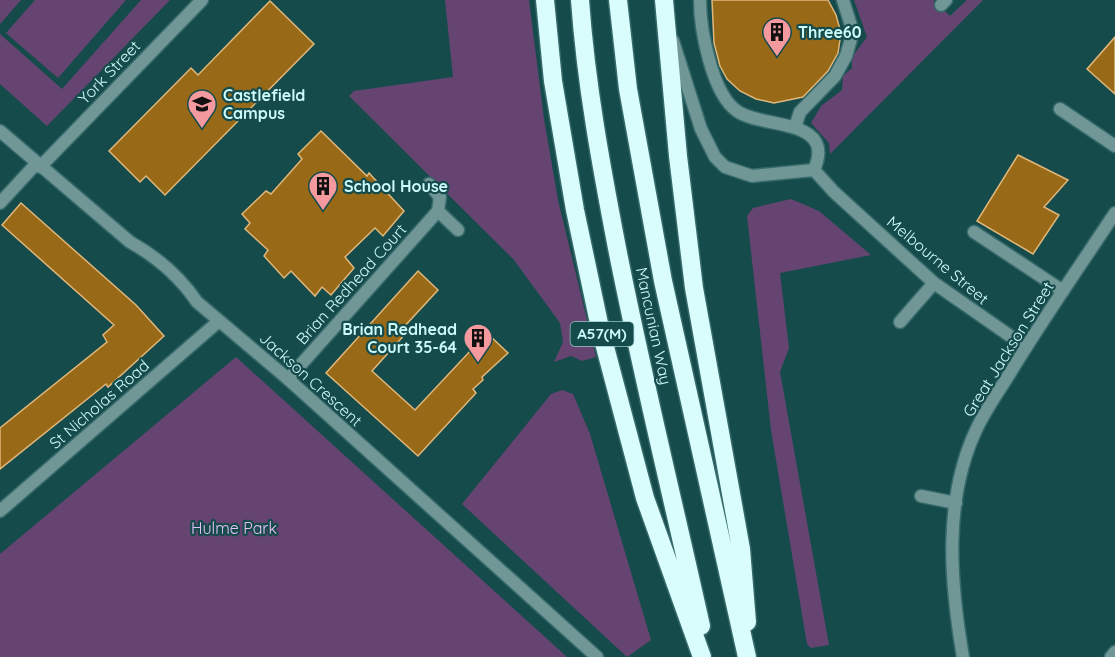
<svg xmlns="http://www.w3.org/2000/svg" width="1115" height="657" font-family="Quicksand,sans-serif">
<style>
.green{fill:#654471}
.building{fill:#986a18;stroke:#e0b77a;stroke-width:1.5}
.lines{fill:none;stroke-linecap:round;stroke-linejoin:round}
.lane-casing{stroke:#376a6b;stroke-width:15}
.street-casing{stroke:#376a6b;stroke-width:15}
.highway-casing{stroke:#376a6b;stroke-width:21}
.lane{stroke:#709696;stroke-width:12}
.street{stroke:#709696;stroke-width:12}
.highway{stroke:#d9fcfc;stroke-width:18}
.labels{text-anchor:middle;stroke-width:4.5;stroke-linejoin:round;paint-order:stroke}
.shield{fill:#164b4c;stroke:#96c6c6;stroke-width:1.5}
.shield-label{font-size:15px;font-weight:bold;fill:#cdfafa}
.poi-label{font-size:16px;font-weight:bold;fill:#cdfafa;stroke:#164b4c;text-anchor:start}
.street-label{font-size:16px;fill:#cdfafa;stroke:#164b4c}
.park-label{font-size:16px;fill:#e7c1f6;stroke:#164b4c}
</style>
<rect width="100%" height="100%" fill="#164b4c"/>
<path class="green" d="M0,0H21L0,24Z
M35,0H126L58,78L6,33Z
M141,0H170L47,126L0,84V34L62,89Z
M445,0H529L544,119L558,200L596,357L582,361L571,356L554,362L563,342L560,323L514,260L349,96L354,91L453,77Z
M854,0H933L950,16L967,0H983L830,154L829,143L811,123L821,106L842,90L843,76L852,68V57L867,37Z
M791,199L819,211L871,255L780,273L789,348L780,372L829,645L811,648L807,644L771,430L747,216L753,208Z
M236,357L567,657H0V554Z
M562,390L573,394L590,434L651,640L627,657L462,504L551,394Z"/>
<path class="building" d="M712,0H828L836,15L841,33L838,53L828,71L803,97L774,103L756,99L740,91L727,79L720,66L714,43Z
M270,1L314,44L165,195L146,176L140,182L109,151L191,68L198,75Z
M1115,37V94L1087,69Z
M321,131L367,176L369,173L404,211L383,236L375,228L345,257L354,268L331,295L322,287L315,296L291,271L284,278L264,256L268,250L245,229L250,223L242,214L266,191L271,194L302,159L298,154Z
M1018,155L1068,180L1044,207L1059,215L1033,254L977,221Z
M21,203L136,305L164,336L108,387L106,384L0,469V428L107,342L103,335L114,325L2,225Z
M418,271L438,290L403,328L407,332L372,371L415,410L487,333L508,353L482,377L483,380L473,389L476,393L418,456L326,373Z"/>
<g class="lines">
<g class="lane-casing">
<path id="lane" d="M700,0C700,29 712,94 737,111C761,129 837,117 814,170
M941,5L946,0
M673,41L701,129L715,157L725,167L752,176L814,170L834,192L934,283L1026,347
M1060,109L1115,146
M40,167L202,0
M429,184L440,197L438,211L458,230
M974,232L1063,291
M900,322L934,283
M288,379L438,211
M921,496L956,503"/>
</g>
<g class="street-casing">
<path id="street" d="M795,127L800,112L835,76L846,56L853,32L843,0
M0,131L130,242C157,257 180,277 197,302L288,379L597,657
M0,203L36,164
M0,511L219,321
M963,657C950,582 943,499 977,428C986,409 999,391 1010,373C1043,319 1080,266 1115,213
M1111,657L1115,652"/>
</g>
<g class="highway-casing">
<path id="highway" d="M545,0L553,81L575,210L600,328L645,498L702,657
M580,0C586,84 601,165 617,248C642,375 673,500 701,626
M618,0L628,89L663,281L747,657
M664,0L678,156L694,288L741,549L747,622"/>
</g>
<use href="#lane" class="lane"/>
<use href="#street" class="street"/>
<use href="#highway" class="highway"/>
</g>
<defs>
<g id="building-pin" transform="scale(1.5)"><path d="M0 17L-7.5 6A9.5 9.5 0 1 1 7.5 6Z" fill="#f49a9f" stroke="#164b4c"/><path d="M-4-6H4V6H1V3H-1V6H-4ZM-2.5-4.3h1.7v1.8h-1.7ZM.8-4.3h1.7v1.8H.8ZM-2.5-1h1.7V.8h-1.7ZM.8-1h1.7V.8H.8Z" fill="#111"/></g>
<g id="school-pin" transform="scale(1.5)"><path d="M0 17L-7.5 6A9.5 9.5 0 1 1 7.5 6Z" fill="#f49a9f" stroke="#164b4c"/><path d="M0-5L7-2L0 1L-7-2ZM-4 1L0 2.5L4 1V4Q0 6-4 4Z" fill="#111"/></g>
</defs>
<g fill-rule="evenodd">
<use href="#building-pin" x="777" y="32"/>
<use href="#school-pin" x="202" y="104"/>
<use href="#building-pin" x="323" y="186"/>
<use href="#building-pin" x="478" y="338"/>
</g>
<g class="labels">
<rect class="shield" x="570.5" y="322" width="63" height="24" rx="4.5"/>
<g class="shield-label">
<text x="602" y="339">A57(M)</text>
</g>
<g class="poi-label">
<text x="798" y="38">Three60</text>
<text x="223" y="101">Castlefield<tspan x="223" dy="18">Campus</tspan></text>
<text x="344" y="192">School House</text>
<text x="457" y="335" text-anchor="end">Brian Redhead<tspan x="457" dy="18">Court 35-64</tspan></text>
</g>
<g class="street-label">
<text transform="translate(109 72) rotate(-46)" y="6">York Street</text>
<text transform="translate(938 260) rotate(40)" y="6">Melbourne Street</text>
<text transform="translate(351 284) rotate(-48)" y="6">Brian Redhead Court</text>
<text transform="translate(654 326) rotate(78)" y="6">Mancunian Way</text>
<text transform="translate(1008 349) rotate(-58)" y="6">Great Jackson Street</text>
<text transform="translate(311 379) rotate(42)" y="6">Jackson Crescent</text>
<text transform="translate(99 404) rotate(-41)" y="6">St Nicholas Road</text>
</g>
<g class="park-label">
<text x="234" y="534">Hulme Park</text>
</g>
</g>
</svg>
